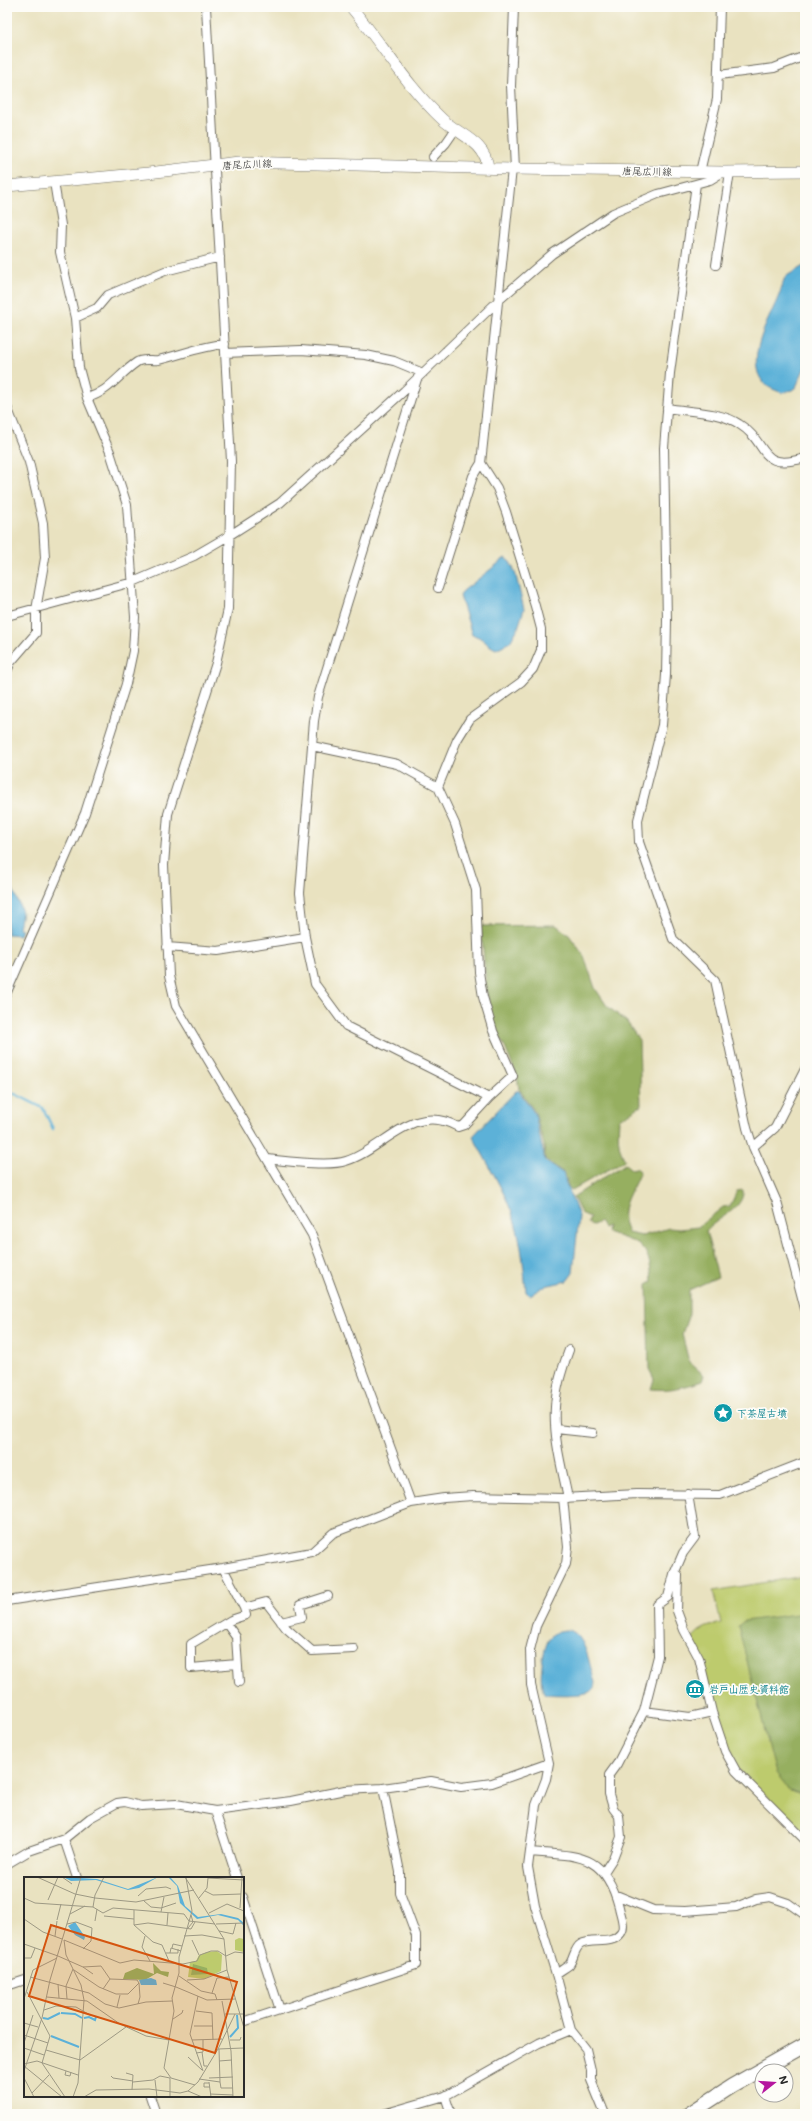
<svg xmlns="http://www.w3.org/2000/svg" width="812" height="2121" font-family="Mali,'Klee One',sans-serif">
<style>
.green{fill:#bdcb6d;stroke:#747b4c}
.forest{fill:#96af60;stroke:#606d46}
.water{fill:#5cb1d8;stroke:#446e82}
.lines{fill:none;stroke-linecap:round;stroke-linejoin:round}
.stream{stroke:#5cb1d8;stroke-width:2.5}
.street-casing{stroke:#6e6b5f;stroke-width:10}
.secondary-casing{stroke:#6e6b5f;stroke-width:12}
.highway-casing{stroke:#6e6b5f;stroke-width:16}
.street{stroke:#fff;stroke-width:8}
.secondary{stroke:#fff;stroke-width:11}
.highway{stroke:#fff;stroke-width:14}
.labels{text-anchor:middle;stroke-width:3.5;stroke-linejoin:round;paint-order:stroke}
.street-label{font-size:10px;fill:#2b2b2b;stroke:#fdfcf7}
.culture-label{font-size:10px;font-weight:bold;fill:#0d838f;stroke:#fdfcf7;text-anchor:start}
.inset-river{fill:none;stroke:#5cb1d8;stroke-width:2}
.inset-road{fill:none;stroke:#9d9984;stroke-width:1}
.view{fill:#d5540f;fill-opacity:0.15;stroke:#d5540f;stroke-width:2}
.inset-edge{fill:none;stroke:#2b2b2b;stroke-width:2}
</style>
<rect width="100%" height="100%" fill="#fdfcf7"/>
<filter id="ink" filterUnits="userSpaceOnUse"><feTurbulence type="fractalNoise" baseFrequency=".025" numOctaves="2"/><feDisplacementMap in="SourceGraphic" scale="8" xChannelSelector="R" yChannelSelector="G"/><feConvolveMatrix kernelMatrix="1 2 1 2 8 2 1 2 1" color-interpolation-filters="sRGB"/></filter>
<filter id="wash" filterUnits="userSpaceOnUse"><feTurbulence type="fractalNoise" baseFrequency=".012" numOctaves="4" result="noise"/><feDisplacementMap in="SourceGraphic" scale="16" xChannelSelector="R" yChannelSelector="G"/><feGaussianBlur stdDeviation="0.9" result="paint"/><feColorMatrix in="noise" values="0 0 0 0 0 0 0 0 0 0 0 0 0 0 0 0 0 1.4 0 .05"/><feComposite in="paint" operator="in"/></filter>
<g filter="url(#wash)">
<rect width="100%" height="100%" fill="#e9e2c0"/>
<path class="green" d="M805,1576V1835L736,1767L726,1748L692,1639C699,1628 709,1626 721,1623L713,1591Z"/>
<path class="forest" d="M556,925L569,935L584,956L595,988L607,1006L627,1022L639,1040L641,1106L619,1119C618,1135 617,1147 625,1160L572,1190L568,1187L565,1174L545,1159L544,1145L535,1112L519,1089L517,1076L504,1045L495,1031L487,995L481,926Z
M625,1164L631,1169L636,1168L640,1171C632,1194 616,1207 628,1233L642,1236L669,1228L679,1229L698,1227L723,1207L730,1206L737,1191L743,1190C745,1209 716,1218 706,1231L718,1277L689,1290V1314L682,1334L689,1362L704,1375L702,1381C685,1387 669,1391 651,1389L654,1379L649,1369L647,1284L652,1281C649,1241 640,1245 607,1232L608,1226L604,1228L600,1222L593,1225L588,1223L590,1217L581,1213L573,1197Z
M805,1613V1796H804L788,1789L776,1774L738,1626L744,1621Z"/>
<path class="water" d="M805,265V367L796,387L792,390L782,393C776,390 767,388 763,382C745,360 768,321 777,300C781,292 782,284 785,277Z
M505,558L510,562L515,572L524,609L518,628L510,642L496,649C486,645 482,636 472,635L460,596L463,591Z
M7,874L22,912L19,928L22,930L20,935L7,934Z
M516,1091H519L535,1114L545,1161L564,1174L566,1184L579,1216L573,1273L567,1281L545,1286L530,1295L526,1292C524,1269 522,1245 515,1222C506,1192 487,1164 473,1136Z
M569,1630C587,1636 589,1666 595,1682C594,1685 595,1689 592,1691C583,1696 555,1695 545,1694C537,1686 543,1644 551,1636C555,1631 563,1630 569,1630Z"/>
<g class="lines">
<path class="stream" d="M7,1090L43,1108L53,1129"/>
</g>
</g>
<g filter="url(#ink)">
<g class="lines">
<g class="street-casing">
<path id="street" d="M206,7L231,461L228,609L216,663L168,814L164,865L169,976L176,1006L312,1235L411,1503
M514,7L511,86L515,169
M719,75L774,68L805,56
M433,157L446,143L455,130
M700,172L717,99L720,7
M696,184L670,373L664,448L667,620L666,675L662,725L638,820L639,842L673,939L715,980L747,1128L753,1147L777,1202L805,1309
M716,265L730,172
M75,318L97,308L108,295L165,271L220,257
M225,353L301,350L366,355L394,361L423,373
M417,379L318,697L314,721L300,893L305,937L315,984L346,1026L489,1098
M87,398C109,392 119,374 137,362C143,358 151,361 158,360C181,355 201,346 225,344
M7,407L29,462L43,523L45,558L36,610V633L11,662L7,671
M667,408C689,412 720,411 739,424C770,443 757,472 805,458
M438,588L473,476L481,463
M7,616L133,582L194,556L230,535L280,503L404,391L498,301L552,254L613,213L658,194L710,180L723,172
M438,787L457,740L470,719L521,682L533,669L541,650V629L535,606L506,512L497,488L481,463L512,169
M167,947L218,951L305,937
M7,992L85,813L126,684L133,651L135,617L127,505L110,452L87,398L79,368L75,318L60,252L61,225L54,182
M753,1147L775,1128L805,1069
M267,1159C286,1161 328,1167 346,1161C385,1149 413,1101 458,1127L464,1125L489,1098L513,1076L493,1031L483,997L479,972L476,890L455,824L438,787L397,764L312,746
M556,1429L593,1433
M563,1498L568,1547L566,1564L536,1626L530,1650L531,1685L549,1763L546,1779L536,1805L528,1867L535,1906L556,1974L571,2030L586,2049L591,2070V2080L605,2114
M568,1498C562,1469 553,1437 555,1407C556,1387 562,1369 569,1350
M223,1568L244,1608L266,1602L286,1628L312,1651L354,1649
M678,1575L677,1611L684,1630L699,1658L712,1712L725,1751L736,1771L805,1840
M7,1601L223,1568L312,1552L333,1533L411,1503L444,1498L473,1496L563,1498L637,1494L720,1495L805,1462
M281,1622L302,1617L300,1605L328,1596
M226,1623L236,1637L239,1682
M237,1664L191,1668V1644L231,1620L246,1615L244,1608
M644,1711L690,1717L712,1712
M215,1811L237,1878
M64,1839L77,1878
M531,1852C579,1856 605,1853 619,1907C620,1914 626,1926 621,1933C612,1946 593,1938 581,1944C574,1948 574,1959 569,1965C565,1968 560,1971 556,1974
M7,1864L29,1851L64,1839L90,1818L117,1803L125,1802L141,1806L176,1804L215,1811L291,1801L345,1790L383,1788L431,1781L461,1787L492,1783L549,1763
M604,1872L613,1858L621,1837L619,1816L613,1808L609,1794V1775L617,1764L644,1711L658,1656L657,1605L668,1597L674,1574L683,1553L695,1537L688,1494
M616,1895L653,1910L685,1911L736,1907L756,1899L770,1897L788,1903L805,1915
M243,1897L280,2010
M7,1986L25,1980
M243,2022L416,1965V1936L400,1893V1872L383,1788
M150,2096L156,2114
M445,2096L451,2114
M383,2114L445,2096L539,2043L571,2030"/>
</g>
<g class="secondary-casing">
<path id="secondary" d="M351,7C382,44 407,86 442,119C459,135 486,142 488,168
M7,186L148,173L239,162L512,169L723,172L805,171"/>
</g>
<g class="highway-casing">
<path id="highway" d="M689,2114L732,2086L805,2045"/>
</g>
<use href="#street" class="street"/>
<use href="#secondary" class="secondary"/>
<use href="#highway" class="highway"/>
</g>
</g>
<defs>
<g id="sight-disc" transform="scale(1)"><circle r="9.5" fill="#0f9aa8" stroke="#fdfcf7"/><path d="M0-6L1.8-2.2L6-1.7L2.9 1.2L3.7 5.4L0 3.3L-3.7 5.4L-2.9 1.2L-6-1.7L-1.8-2.2Z" fill="#fff"/></g>
<g id="museum-disc" transform="scale(1)"><circle r="9.5" fill="#0f9aa8" stroke="#fdfcf7"/><path d="M0-6L6-3V-2H-6V-3ZM-5-1h2V3h-2ZM-1-1h2V3h-2ZM3-1h2V3H3ZM-6 4H6V6H-6Z" fill="#fff"/></g>
</defs>
<g fill-rule="evenodd">
<use href="#sight-disc" x="723" y="1413"/>
<use href="#museum-disc" x="695" y="1689"/>
</g>
<g class="labels">
<g class="street-label">
<text transform="translate(247 164) rotate(-3)" y="4">唐尾広川線</text>
<text transform="translate(647 171) rotate(1)" y="4">唐尾広川線</text>
</g>
<g class="culture-label">
<text x="737" y="1417">下茶屋古墳</text>
<text x="709" y="1693">岩戸山歴史資料館</text>
</g>
</g>
<g transform="translate(24 1877)">
<rect width="220" height="220" fill="#e9e2c0"/>
<path d="M215,61L220,62V75L211,73V63ZM193,74L198,78L197,94L180,102L164,100L166,85L172,84L175,78L183,75Z" fill="#bdcb6d"/>
<path d="M129,86L137,94L145,95L144,100L133,96L121,103L99,102L101,96L113,91L130,97ZM169,87L183,91L184,97L167,98Z" fill="#96af60"/>
<path d="M39,0L73,2L104,12L134,0L115,11L104,13L72,3L47,4ZM144,0L147,1L154,9L161,29L174,40L197,37L214,41L220,46V49L214,43L194,38L173,42L156,26L153,9ZM51,45L61,60L60,63L51,58L44,49ZM127,101L132,103L133,108H117L115,103Z" fill="#5cb1d8"/>
<path class="inset-river" d="M37,136L51,137L58,141M19,141L24,142L36,136M60,141L65,140L71,143L72,140M27,159L55,170M206,160L214,151L213,138"/>
<path class="inset-road" d="M13,0L51,17L71,21M38,0L48,7M45,0L57,1M161,0L200,62L203,93L220,151M162,1L168,34L155,80V96L148,121L150,134L140,191L147,201L171,208M184,1L220,3M181,14L189,18L217,17M114,19L122,12L142,10L147,12M0,21L11,26L69,30L79,36L89,31L160,37L165,44L191,47M71,21L112,25L170,13M175,21L183,11L184,1M24,23L34,0M120,24L127,30L137,31M69,30L71,18L80,0M137,31L152,26M216,31L218,0M110,33V48L129,65L138,68L145,84M137,35L140,20M185,36L203,27L220,34M46,37L61,29M80,39L110,42M0,42L19,55L38,62M33,43L37,27M71,44L73,32M43,47L52,45L68,51L67,64L59,72M192,47L220,46M110,48L124,46L167,52L171,45M143,48L144,36M164,51L169,45L167,38M195,54L209,57L212,46M31,59L33,44M121,59L118,70L126,84M160,59L178,58L200,62M40,63L96,86L110,83L159,87L173,84L176,78L187,74H194L202,79L211,75L220,76M40,63L42,78L57,108L60,123L54,206L49,220M168,63L175,78M0,67L34,79M148,71L149,67L158,69M142,76H154V72M146,76L147,71L157,74M34,79L59,90L77,89L86,102M0,81H7L11,71M59,90L69,97M50,93L75,110L92,117H104L115,106M155,99L177,114L191,117L193,123M6,100L65,116L81,127L95,131L122,125L148,124M163,103L180,102L203,93M139,106L152,110M34,107L35,121M42,109L49,92M42,109L43,122M152,110L183,123L211,122M79,112L86,102L113,103L115,106M3,115L26,159L18,186L41,220M188,116L193,101L205,100M174,119L166,157L179,194M23,120L63,124L96,147L122,159L145,163M0,122L9,93L33,81M198,124L207,174L209,220M114,127L116,120L115,106M93,130L96,118M20,133L32,129L52,130L66,138M172,134L188,136L189,163M201,137H220M149,142L158,136L159,133M0,146L14,150M170,149H189M0,158L24,166M168,163L198,162M206,163H216L217,160M0,166L9,138M0,171L20,178M194,172L219,171M195,172L196,205M22,173L56,183M178,175L180,189H183M172,176L179,175V163M164,180L178,193M56,183L102,150M195,184L208,183M0,187L13,184L54,198M0,189L38,220M0,194L18,141L26,103L57,0M42,194L41,198L46,199L47,195M102,196L109,198L108,213M87,199L89,201L109,204M0,201L10,220M185,201L209,200M175,202L196,205L197,211H209M131,203L133,220M109,205L129,203L136,199L146,201M185,205L187,220M185,206H180V210H186M164,214L178,220M8,216L25,198M186,217L209,218M60,220L72,213L125,212L156,216L164,214L174,205L194,172L211,137M146,220V201"/>
<path class="view" d="M27,48L213,105L191,176L5,119Z"/>
<rect width="220" height="220" class="inset-edge"/>
</g>
<rect width="812" height="2121" fill="none" stroke="#fdfcf7" stroke-width="24"/>
<g transform="translate(774 2083) rotate(73)"><circle r="19" fill="#fdfcf7" stroke="#a9a8a5"/>
<path d="M0-3L7 15L0 10L-7 15Z" fill="#b5179e"/>
<text y="-6" font-size="11" font-weight="bold" text-anchor="middle" fill="#2b2b2b">N</text>
</g>
</svg>
